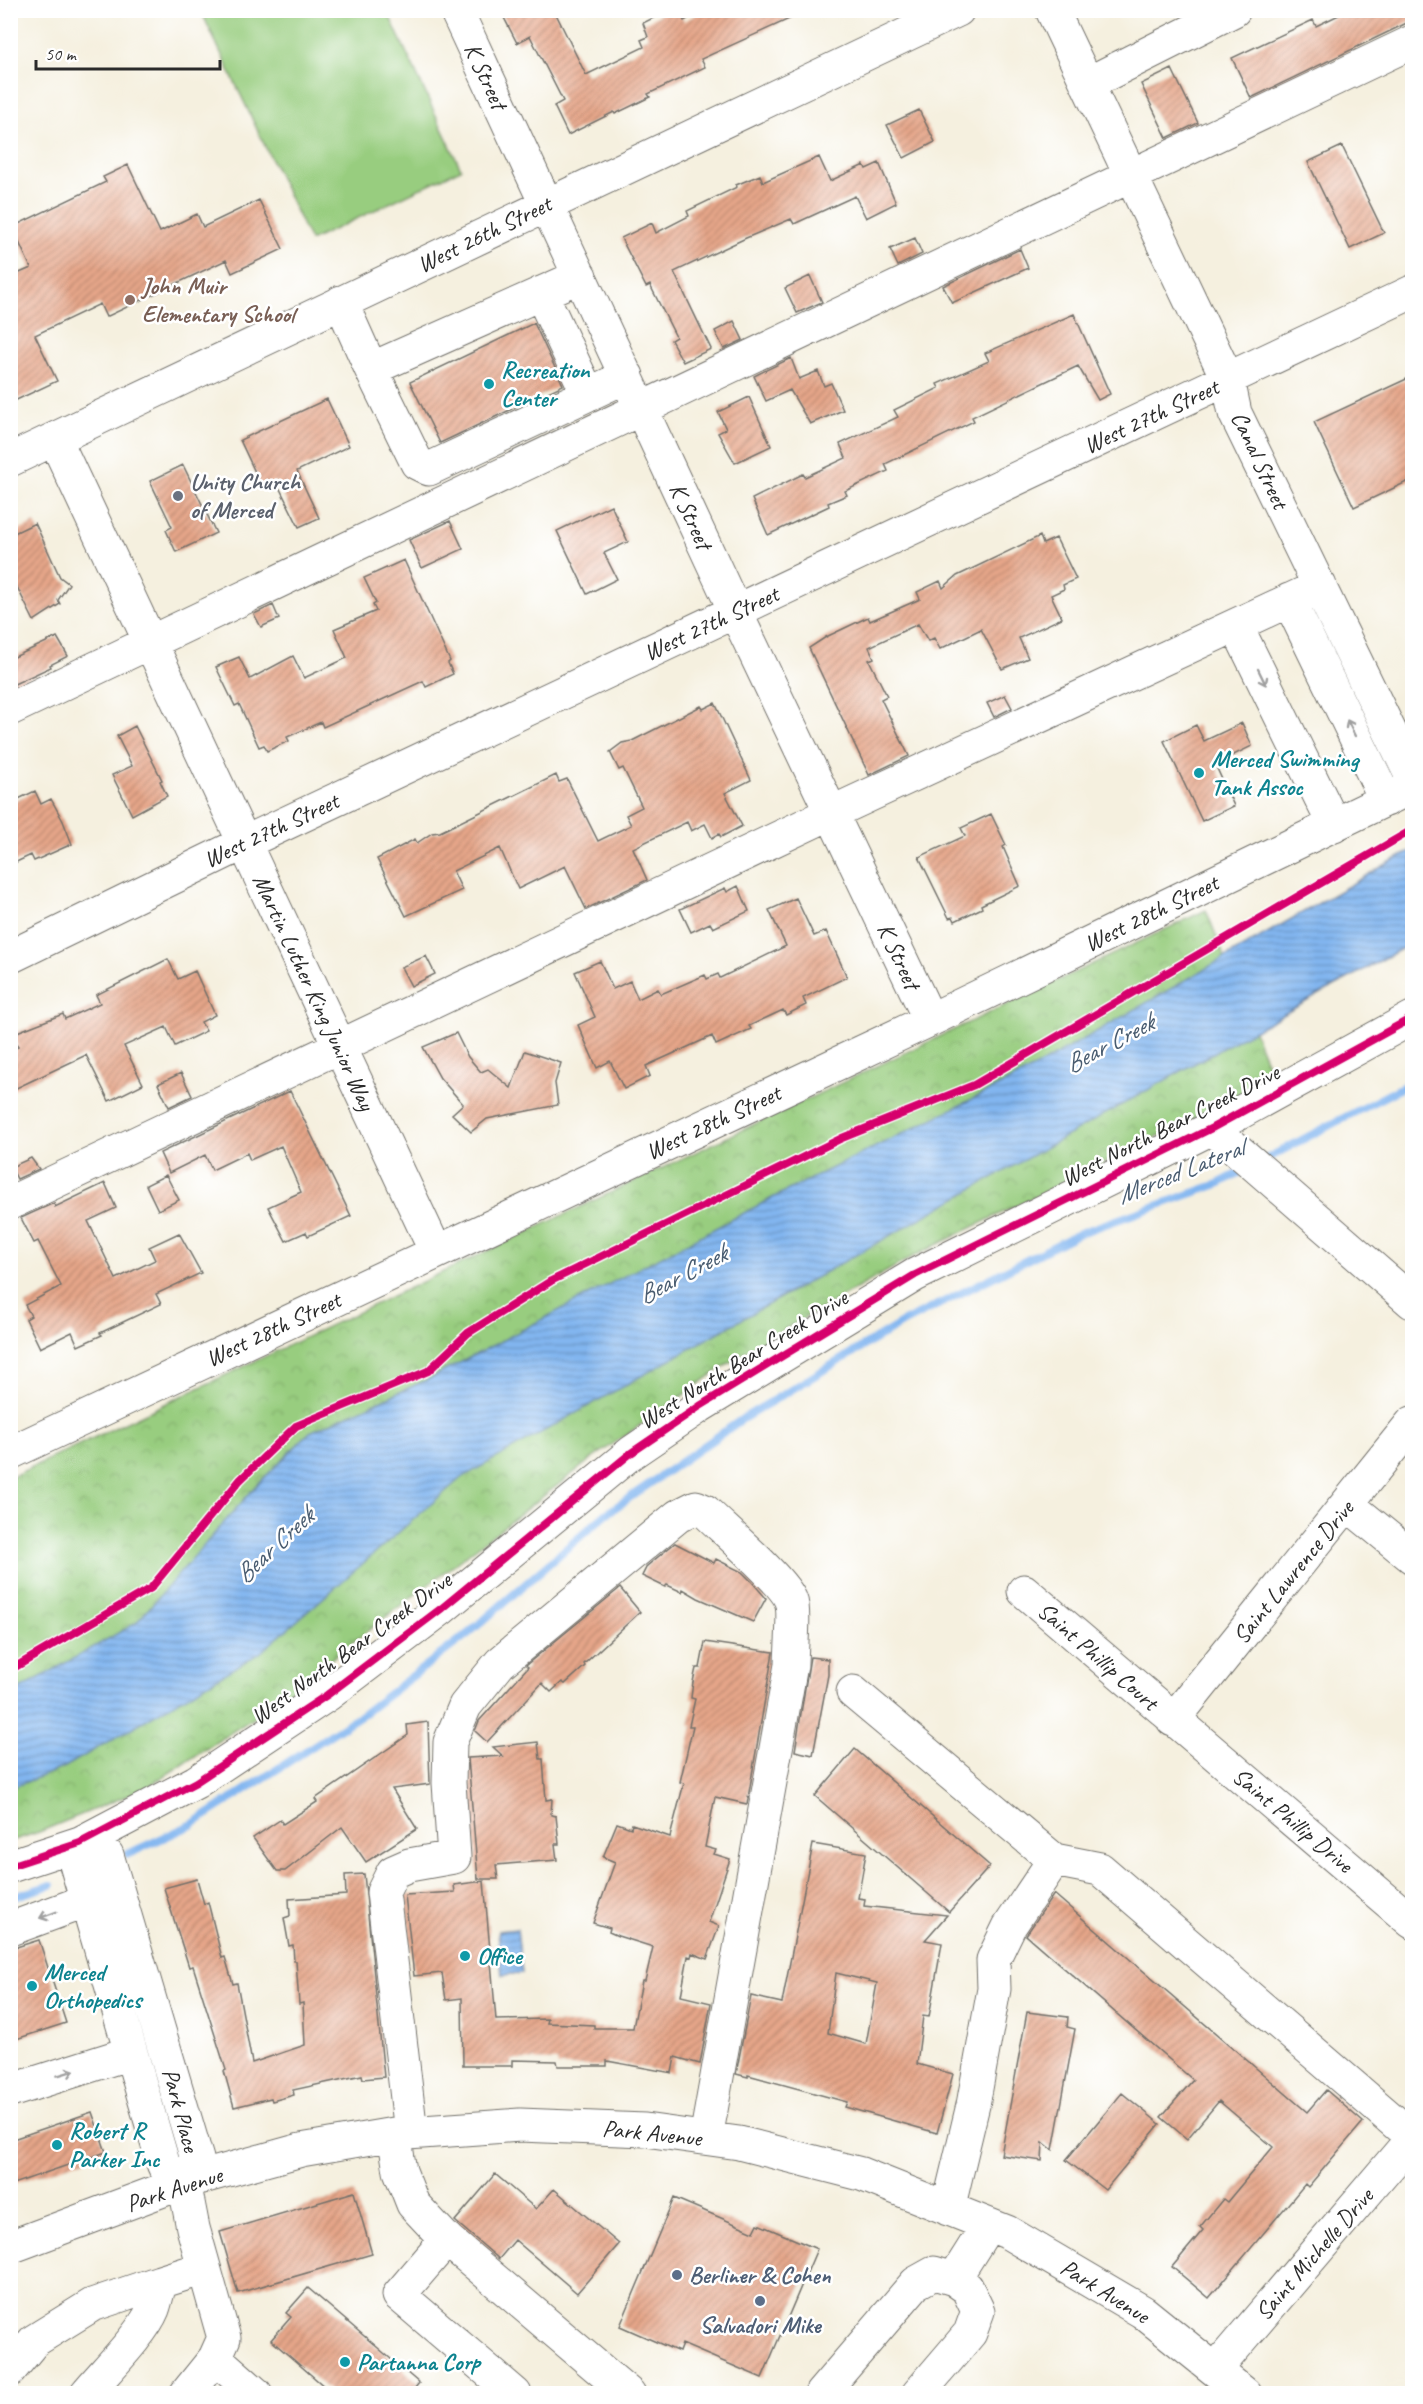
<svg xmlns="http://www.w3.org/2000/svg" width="1423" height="2404" font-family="Caveat,sans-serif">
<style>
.grass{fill:#98cd7f;stroke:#627c55;stroke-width:1.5}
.park{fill:url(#park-crowns);stroke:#627c55;stroke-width:1.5}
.water{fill:url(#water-rules);stroke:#56708e;stroke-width:1.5}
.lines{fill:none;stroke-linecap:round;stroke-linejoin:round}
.stream{stroke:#82b6f0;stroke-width:8}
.building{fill:url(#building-hatch);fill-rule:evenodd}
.minor-casing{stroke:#72706a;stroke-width:35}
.minor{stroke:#fff;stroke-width:33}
.cycleway-casing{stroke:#fff;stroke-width:11}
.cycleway{stroke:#d6006c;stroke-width:8}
.oneway{stroke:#a0a0a0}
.education-dot{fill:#8d6e63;stroke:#fff;stroke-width:2}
.culture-dot{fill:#0f9aa8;stroke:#fff;stroke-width:2}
.worship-dot{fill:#6b7280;stroke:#fff;stroke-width:2}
.service-dot{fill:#5c6f8a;stroke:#fff;stroke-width:2}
.labels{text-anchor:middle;stroke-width:5;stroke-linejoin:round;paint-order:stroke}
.street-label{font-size:24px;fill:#2b2b2b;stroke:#fff}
.education-label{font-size:24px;font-weight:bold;fill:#785e54;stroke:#fff;text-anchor:start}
.culture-label{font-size:24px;font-weight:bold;fill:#0d838f;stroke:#fff;text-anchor:start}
.worship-label{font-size:24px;font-weight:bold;fill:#5b616d;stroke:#fff;text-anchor:start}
.service-label{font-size:24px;font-weight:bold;fill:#4e5e75;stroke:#fff;text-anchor:start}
.water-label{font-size:26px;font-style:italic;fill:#495c70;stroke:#fff}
</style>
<defs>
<pattern id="park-crowns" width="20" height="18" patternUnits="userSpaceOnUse" patternTransform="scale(1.5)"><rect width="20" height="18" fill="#98cd7f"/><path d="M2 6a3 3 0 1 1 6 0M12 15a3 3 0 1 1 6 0" fill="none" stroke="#83b06e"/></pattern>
<pattern id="water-rules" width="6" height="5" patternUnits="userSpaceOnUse" patternTransform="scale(1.5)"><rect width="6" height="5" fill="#82b6f0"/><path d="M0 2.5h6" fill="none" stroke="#6b94c3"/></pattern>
<pattern id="building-hatch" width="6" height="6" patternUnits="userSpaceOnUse" patternTransform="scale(1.5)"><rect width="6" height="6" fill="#e6a689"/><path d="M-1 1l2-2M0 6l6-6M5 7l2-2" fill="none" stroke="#bb8770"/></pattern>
</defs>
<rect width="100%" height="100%" fill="#fff"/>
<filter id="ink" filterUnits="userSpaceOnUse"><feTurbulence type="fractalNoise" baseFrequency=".0167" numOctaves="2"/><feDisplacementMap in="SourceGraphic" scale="12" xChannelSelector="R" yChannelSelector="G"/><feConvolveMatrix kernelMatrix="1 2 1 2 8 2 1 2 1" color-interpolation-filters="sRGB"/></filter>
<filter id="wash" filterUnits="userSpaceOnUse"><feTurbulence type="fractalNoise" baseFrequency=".008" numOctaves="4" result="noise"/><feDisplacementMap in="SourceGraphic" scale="24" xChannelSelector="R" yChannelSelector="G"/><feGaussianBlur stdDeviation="1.35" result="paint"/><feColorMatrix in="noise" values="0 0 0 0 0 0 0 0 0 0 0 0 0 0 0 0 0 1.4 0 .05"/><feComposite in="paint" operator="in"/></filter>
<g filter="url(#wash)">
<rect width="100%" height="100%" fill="#f5f0df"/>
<path class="grass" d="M201,11H387L461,169L310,241Z"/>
<path class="park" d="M1206,910L1272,1077L1185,1123L914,1256L748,1350L593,1458L258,1715L146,1788L39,1832L11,1841V1477Z"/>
<path class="water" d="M1412,851V943L1208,1056L461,1478L260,1653L65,1767L11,1788V1694L136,1623L256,1486L310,1432L431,1378L778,1195L1025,1073L1390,862Z
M517,1929L522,1973L502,1975L498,1931Z"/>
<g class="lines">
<path class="stream" d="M1262,1161L1412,1082
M128,1854L191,1825L364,1713L469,1633L606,1514L744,1418L902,1323L1080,1233L1218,1184L1246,1169
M10,1898L51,1885"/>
</g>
<g id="blocks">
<path class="building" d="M500,10H554L586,75L644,47L641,40L648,37L643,23L669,10H679L684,21L705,10H809L701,59L705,67L648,94L650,97L615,114L614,112L568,135L554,106L563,101L530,36L517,43Z
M1349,10H1413V20L1251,98L1232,58L1313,20L1316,26Z
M1172,69L1198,123L1167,138L1141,84Z
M919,110L935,142L904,158L887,125Z
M1342,146L1384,233L1350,249L1308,162Z
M819,157L830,181L864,165L866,169L879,163L896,203L866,218L855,196L794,224L791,219L746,238L674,272L711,349L683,362L671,340L676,337L650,285L646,287L621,238L652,223L656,233L689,216L687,211L737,187L736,185L760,175L763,182Z
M128,165L160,232L197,214L203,227L259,200L283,249L232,273L226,260L106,317L100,304L35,335L57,381L10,403V277L31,268L12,227L106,182L103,177Z
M915,238L922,254L898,266L890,249Z
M1020,249L1028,268L952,303L943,286Z
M810,276L822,302L797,313L785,288Z
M1074,314L1110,394L1098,400L1078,366L972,417L974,421L885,464L888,471L845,491L847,495L828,503L829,506L768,535L752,499L803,474L805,477L846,458L840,444L898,417L894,410L939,388L937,384L989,361L985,353Z
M734,321L743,340L724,349L715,331Z
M534,323L563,385L440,443L410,382Z
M791,358L799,379L818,371L824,386L831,383L843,410L810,424L790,390L766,401L754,376Z
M1413,376V479L1354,507L1314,422Z
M749,397L771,446L735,463L718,433L726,429L718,412Z
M327,399L349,446L297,471L319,518L299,527L276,481L262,487L240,440Z
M183,465L216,533L176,552L166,530L172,527L150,481Z
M611,505L628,542L604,553L617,579L587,594L557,531Z
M450,521L463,549L422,568L409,540Z
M35,523L60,577L69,584L58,600L60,604L34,621L17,587L10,590V535Z
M1040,536L1043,544L1056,538L1076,579L1063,585L1064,589L1051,595L1062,618L1019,638L1028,658L1002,669L981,629L940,649L934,638L928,641L918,624L869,647L874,658L869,660L887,696L881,699L909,756L869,775L809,648L826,637L868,617L870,621L920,599L917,592L940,581L943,588L957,576Z
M404,560L450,661L448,663L453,674L426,687L423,681L323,727L321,722L287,737L289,741L267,751L264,745L259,747L239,704L235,706L216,667L239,657L250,679L293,656L304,678L347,658L334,629L376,611L373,605L376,603L364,578Z
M273,605L279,619L261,627L254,614Z
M57,637L68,656L50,665L51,667L10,686V659Z
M1005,695L1012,708L994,717L987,703Z
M715,703L751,780L725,793L742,826L721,837L719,834L712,838L705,824L691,831L687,822L633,848L647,880L586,909L565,866L518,889L500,848L453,871L462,890L406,916L377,859L415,839L417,843L432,833L440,832L556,775L559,782L567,779L598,841L631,825L626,815L642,807L623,768L619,770L610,752L622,743L632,741L701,706L703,709Z
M1242,723L1252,746L1215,764L1234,806L1202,821L1164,741L1196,725L1204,741Z
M135,726L162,780L160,781L167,796L132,815L112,775L132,766L117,736Z
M35,791L41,804L51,799L63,821L72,844L34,861L31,855L10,865V818L14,817L10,809V803Z
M991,814L1006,845L1003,847L1020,886L981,905L982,908L955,921L953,917L949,918L919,857L965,836L961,828Z
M738,886L749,911L713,928L710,923L691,932L680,909L725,888L727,892Z
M796,898L814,936L826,931L847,977L803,998L806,1005L786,1015L783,1010L749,1026L751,1029L716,1045L712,1036L646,1066L650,1076L624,1089L610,1061L597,1068L578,1025L595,1017L575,972L600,961L613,989L630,981L638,999L658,989L661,994L705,975L707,979L718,974L720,978L786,946L769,910Z
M426,956L435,974L411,986L401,967Z
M168,959L178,979L195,971L215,1015L201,1022L206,1031L175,1046L166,1027L124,1046L143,1084L109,1101L86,1055L10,1091V1050L18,1047L12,1034L63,1014L65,1019L100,1003L96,995Z
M456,1033L468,1057L481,1072L488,1069L511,1088L525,1051L561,1063L555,1083L558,1105L487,1119L471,1132L452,1114L463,1104L440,1078L423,1047Z
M181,1073L192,1096L169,1107L158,1084Z
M290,1091L351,1216L308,1236L306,1232L286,1241L268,1207L301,1192L281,1146L250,1160L247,1153L212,1170L205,1155L169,1173L160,1153Z
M31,1158L39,1169L17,1179L11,1167Z
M166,1175L179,1200L158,1210L146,1185Z
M105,1183L116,1208L88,1221L116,1279L155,1260L149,1247L179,1233L201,1273L156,1294L161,1304L100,1333L102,1335L78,1346L72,1332L40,1348L26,1319L31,1316L25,1305L61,1286L38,1241L34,1243L21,1218L54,1203L55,1207Z
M675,1543L714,1563L716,1559L742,1572L752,1582L766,1598L753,1622L698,1598L683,1589L682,1592L667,1585L665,1587L642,1576L647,1566Z
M620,1588L640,1612L584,1664L585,1666L565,1684L562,1682L551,1692L542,1683L487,1742L475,1731L479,1721L528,1667L526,1665Z
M705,1642L773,1652L747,1804L715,1797L705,1847L716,1850L714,1854L730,1859L709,1922L719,1926L707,1959L692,1953L691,1957L688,1956L681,1996L711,2003L700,2064L675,2057L672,2073L607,2061V2066H558L557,2061L512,2060V2066H463L462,1998L446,2000L442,1973L414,1976L405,1895L455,1892L454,1885L484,1881L496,2020L548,2019L547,2023L594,2025V2028H633L642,1981H645L653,1947L618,1936L609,1932L610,1928L593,1923L615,1862L603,1857L617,1823L631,1828L632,1824L670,1837L684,1783L680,1782L693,1726H689L695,1699L691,1698L693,1682L696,1668H700Z
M810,1657L828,1659V1675L813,1755L795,1751Z
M428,1722L430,1784L392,1789L417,1829L366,1862L342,1827L285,1871H277L253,1838L280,1820L283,1824L317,1802L315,1799L408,1735L407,1725Z
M538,1742L540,1759H543L546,1800L552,1799L551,1815L556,1816L559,1844H555L557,1860L496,1865L498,1879H478L468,1758L503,1756L493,1747Z
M855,1749L990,1866L949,1912L815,1796Z
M813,1844L866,1853L858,1898L865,1899L864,1906L947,1915L925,1940L942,1943L929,2017L923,2016L917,2064L953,2074L937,2133L845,2107L847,2102L748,2075V2077L736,2074L751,1996L782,2003ZM836,1973L877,1983L866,2044L828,2033Z
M364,1874L384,2077L363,2079L362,2075L293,2090L294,2095L272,2101L271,2098L234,2107L224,2071L226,2070L193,1966L189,1967L164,1888L197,1879L204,1904L208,1902L222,1958L225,1957L233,1984L237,1983L252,2063L305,2045L303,2003L299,2004L296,1961H294L293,1945L289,1946L284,1918L290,1916L289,1899L346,1895L345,1875Z
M1054,1894L1307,2112L1326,2090L1363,2122L1308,2187L1305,2184L1209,2298L1172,2267L1203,2230L1200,2227L1223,2199L1227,2202L1273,2147L1219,2101L1187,2139L1161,2117L1193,2080L1026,1935Z
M39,1940L66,2023L10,2041V1949Z
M1027,2012L1068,2017L1067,2027L1075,2029L1053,2150L1043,2142L1042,2161L1001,2155Z
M1122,2093L1160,2124L1105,2190L1066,2160Z
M92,2112L106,2152L10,2185V2140Z
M495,2174L536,2209L554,2189L619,2244L577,2293L515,2240L499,2259L455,2221Z
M354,2192L372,2254L238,2293L220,2232Z
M674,2198L754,2232L758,2224L817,2249L762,2378L682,2344L679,2352L620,2326Z
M308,2288L419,2383L410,2394H333L271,2340L291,2317L286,2313Z"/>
</g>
</g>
<g filter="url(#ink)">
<use href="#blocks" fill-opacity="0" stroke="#72706a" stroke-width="1.5"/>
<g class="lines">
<g class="minor-casing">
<path id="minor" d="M456,10L735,611L930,1020
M1052,10L1228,380L1235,413L1412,777
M1087,84L1234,10
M580,276L371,369L417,463L429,469L627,376
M541,293L588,394
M341,302L371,369
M55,439L436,1252
M10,460L958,10
M1289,600L1386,800
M1236,625L1334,825
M10,709L1412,42
M10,957L244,843L1412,292
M1212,1128L1412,1302
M10,1203L831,813L1320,586
M10,1453L930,1020L1412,787
M1347,1504L1412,1557
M1024,1591L1412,1922
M853,1692L1054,1860L1100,1869L1412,2137
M1173,1720L1412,1423
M80,1843L107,1855L197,2159L184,2182L164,2166L75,1861Z
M10,1866L80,1843L196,1782L327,1695L442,1608L631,1453L700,1406L915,1275L1212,1128L1412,1018
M10,1929L86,1901
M10,2091L130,2053
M411,2133L383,1892L393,1872L409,1865L454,1857L449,1783L450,1742L465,1706L500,1663L678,1516L696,1507L705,1511C722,1528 785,1582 791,1601C795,1611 791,1652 791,1665L706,2138
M394,2134L400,2171L413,2204L443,2236L629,2394
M184,2182L193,2228L224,2338L215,2358L186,2394
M948,2209L973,2105L994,1989L993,1960L1009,1927L1054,1860
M447,2239L399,2295L515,2394
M10,2247L184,2182L301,2150L394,2134L520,2125L645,2130L739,2143L861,2174L1007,2232L1143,2312L1245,2394
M215,2358L256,2394
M1216,2369L1412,2139
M10,2370L34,2341L92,2305L160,2282
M86,2394C104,2372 143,2334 153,2309C156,2301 158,2291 160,2282L204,2268
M821,2394L916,2283L934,2273L954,2279L988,2225
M918,2394L970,2333L978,2311L967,2288L954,2279"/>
</g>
<use href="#minor" class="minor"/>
<g class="cycleway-casing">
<path id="cycleway" d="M10,1670L151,1588L240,1480L296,1426L428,1371L468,1333L551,1281L842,1138L974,1085L1412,830
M10,1866L80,1843L196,1782L327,1695L442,1608L631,1453L700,1406L915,1275L1212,1128L1412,1018"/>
</g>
<use href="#cycleway" class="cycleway"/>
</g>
<defs><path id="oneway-shaft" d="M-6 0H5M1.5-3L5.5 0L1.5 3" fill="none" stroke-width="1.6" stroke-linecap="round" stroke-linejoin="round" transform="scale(1.5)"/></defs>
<g class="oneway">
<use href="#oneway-shaft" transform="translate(1262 677) rotate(64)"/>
<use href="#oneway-shaft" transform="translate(1351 728) rotate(-116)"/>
<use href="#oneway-shaft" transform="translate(48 1915) rotate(159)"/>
<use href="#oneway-shaft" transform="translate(66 2073) rotate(-17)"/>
</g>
</g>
<circle class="education-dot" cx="130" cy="300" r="6"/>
<g class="culture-dot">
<circle cx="489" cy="384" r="6"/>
<circle cx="1199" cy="773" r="6"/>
<circle cx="465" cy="1956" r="6"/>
<circle cx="32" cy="1986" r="6"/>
<circle cx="57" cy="2145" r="6"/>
<circle cx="345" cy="2362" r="6"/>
</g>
<circle class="worship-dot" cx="178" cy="496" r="6"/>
<g class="service-dot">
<circle cx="677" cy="2275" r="6"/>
<circle cx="760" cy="2301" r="6"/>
</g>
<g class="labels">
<g class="street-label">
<text transform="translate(486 76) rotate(65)" y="8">K Street</text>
<text transform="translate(484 234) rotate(-26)" y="8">West 26th Street</text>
<text transform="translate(1151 416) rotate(-25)" y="8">West 27th Street</text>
<text transform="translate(1260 460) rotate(65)" y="8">Canal Street</text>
<text transform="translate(691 516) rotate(65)" y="8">K Street</text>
<text transform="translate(711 623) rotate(-25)" y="8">West 27th Street</text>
<text transform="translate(271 830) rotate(-25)" y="8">West 27th Street</text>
<text transform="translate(1151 913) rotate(-26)" y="8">West 28th Street</text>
<text transform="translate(899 956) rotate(65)" y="8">K Street</text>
<text transform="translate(314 992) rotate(65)" y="8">Martin Luther King Junior Way</text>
<text transform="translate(713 1122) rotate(-25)" y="8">West 28th Street</text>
<text transform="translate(1170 1125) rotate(-27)" y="8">West North Bear Creek Drive</text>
<text transform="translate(273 1329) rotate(-25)" y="8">West 28th Street</text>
<text transform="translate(743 1359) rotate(-32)" y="8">West North Bear Creek Drive</text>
<text transform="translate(1293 1572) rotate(-51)" y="8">Saint Lawrence Drive</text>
<text transform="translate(351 1648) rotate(-36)" y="8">West North Bear Creek Drive</text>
<text transform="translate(1098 1656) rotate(41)" y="8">Saint Phillip Court</text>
<text transform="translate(1293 1820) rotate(40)" y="8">Saint Phillip Drive</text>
<text transform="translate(181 2110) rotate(75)" y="8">Park Place</text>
<text transform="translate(652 2133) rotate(6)" y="8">Park Avenue</text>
<text transform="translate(174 2189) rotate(-18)" y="8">Park Avenue</text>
<text transform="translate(1314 2254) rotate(-49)" y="8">Saint Michelle Drive</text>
<text transform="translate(1105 2291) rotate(32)" y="8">Park Avenue</text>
</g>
<g class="education-label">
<text x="142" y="294">John Muir<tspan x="142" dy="28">Elementary School</tspan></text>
</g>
<g class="culture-label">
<text x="501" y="378">Recreation<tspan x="501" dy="28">Center</tspan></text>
<text x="1211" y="767">Merced Swimming<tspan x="1211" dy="28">Tank Assoc</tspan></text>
<text x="477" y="1964">Office</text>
<text x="44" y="1980">Merced<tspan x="44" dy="28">Orthopedics</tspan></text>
<text x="69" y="2139">Robert R<tspan x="69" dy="28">Parker Inc</tspan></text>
<text x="357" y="2370">Partanna Corp</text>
</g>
<g class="worship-label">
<text x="190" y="490">Unity Church<tspan x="190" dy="28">of Merced</tspan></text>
</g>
<g class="service-label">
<text x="689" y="2283">Berliner &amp; Cohen</text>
<text x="760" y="2333" text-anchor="middle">Salvadori Mike</text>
</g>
<g class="water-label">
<text transform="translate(1109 1043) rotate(-28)" y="9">Bear Creek</text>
<text transform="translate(1180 1171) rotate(-22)" y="9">Merced Lateral</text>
<text transform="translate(682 1274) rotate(-28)" y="9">Bear Creek</text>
<text transform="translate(274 1545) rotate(-43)" y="9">Bear Creek</text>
</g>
</g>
<rect width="1423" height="2404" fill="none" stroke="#fff" stroke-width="36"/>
<path d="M36 60v9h184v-9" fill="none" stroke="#2b2b2b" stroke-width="3"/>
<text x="45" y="60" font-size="18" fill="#2b2b2b" stroke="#ffffff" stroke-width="4.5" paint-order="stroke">50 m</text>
</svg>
